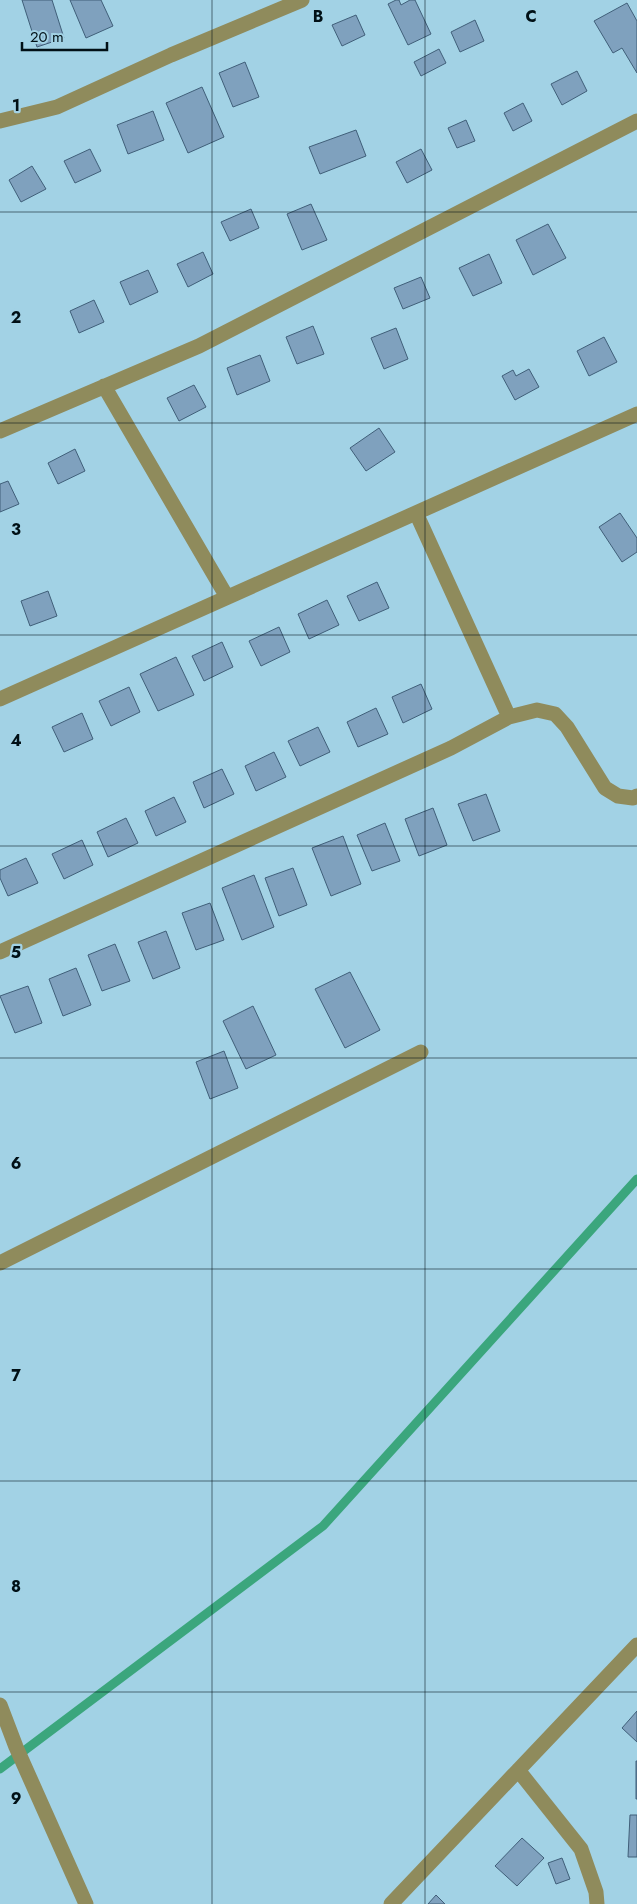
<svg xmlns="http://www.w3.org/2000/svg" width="637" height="1904" font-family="Jost,sans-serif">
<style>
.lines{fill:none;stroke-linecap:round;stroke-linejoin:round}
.stream{stroke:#3ba67d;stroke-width:9}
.building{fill:#7fa1be;stroke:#405f79}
.street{stroke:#8f8b5c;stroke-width:15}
.grid{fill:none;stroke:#011016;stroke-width:1;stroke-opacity:0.55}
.grid-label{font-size:16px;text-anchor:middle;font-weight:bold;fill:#011016;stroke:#a2d2e5;stroke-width:4.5;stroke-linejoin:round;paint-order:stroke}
</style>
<rect width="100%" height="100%" fill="#a2d2e5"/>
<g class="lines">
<path class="stream" d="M0,1769L323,1526L637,1179"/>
</g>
<path class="building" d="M22,0H52L64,38L37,47Z
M70,0H101L113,26L86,38Z
M396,0H399L401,5L410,0H415L431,34L408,45L388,4Z
M627,3L637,21V73L622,48L613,53L594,21Z
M356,15L365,35L342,46L332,25Z
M475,20L484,41L460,52L451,32Z
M439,49L446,63L421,76L414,62Z
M245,62L259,97L233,107L219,73Z
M577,71L587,91L562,105L551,84Z
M202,87L224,137L188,153L166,103Z
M523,103L532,121L513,131L504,113Z
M153,111L164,140L128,154L117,125Z
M466,120L475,141L457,148L448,128Z
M356,130L366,156L320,174L309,147Z
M90,149L101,171L75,183L64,161Z
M421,149L432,170L407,183L396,162Z
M32,166L46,189L21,202L9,180Z
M311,204L327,240L302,250L287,214Z
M251,209L259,228L230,241L221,222Z
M548,224L566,258L533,275L516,240Z
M203,252L213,274L188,287L177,264Z
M489,254L502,283L473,296L459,268Z
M148,270L158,292L130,305L120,282Z
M421,277L430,298L403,309L394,288Z
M94,300L104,322L79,333L70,311Z
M313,326L324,354L297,364L286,337Z
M396,328L408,359L384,369L371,338Z
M604,337L617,362L589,376L577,351Z
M260,355L270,381L237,395L227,368Z
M529,369L539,387L515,400L502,376L513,370L516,376Z
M194,385L206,407L179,421L167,398Z
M379,428L395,452L366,471L350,448Z
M75,449L85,471L58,484L48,463Z
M8,481L19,504L0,512V484Z
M620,513L637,538V552L622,562L599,527Z
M377,582L389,608L359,621L347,596Z
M48,591L57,616L30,626L21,601Z
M327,600L339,625L309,639L298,614Z
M279,627L290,652L261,666L249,641Z
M222,642L233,667L204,681L192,656Z
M176,657L194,695L158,711L140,674Z
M421,684L432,709L403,723L392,697Z
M129,687L140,712L111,726L99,701Z
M376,708L388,734L358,747L347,722Z
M82,713L93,739L64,752L52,727Z
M318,727L330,752L300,766L288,741Z
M274,752L286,777L256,791L245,766Z
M222,769L234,794L204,808L193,782Z
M486,794L500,831L473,841L458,804Z
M174,797L186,822L156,836L145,811Z
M433,808L447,845L419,856L405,819Z
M126,818L138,843L108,857L97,832Z
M385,823L400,861L372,871L357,835Z
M343,836L361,884L331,896L312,848Z
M82,840L93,865L64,879L52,854Z
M26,858L38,883L8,896L0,878V870Z
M293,868L307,905L279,916L265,878Z
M254,875L274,927L242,940L222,888Z
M210,903L224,940L196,950L182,913Z
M166,931L180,968L153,979L138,942Z
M115,944L130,981L102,991L88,955Z
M76,968L91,1005L63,1016L49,979Z
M350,972L380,1030L345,1048L315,989Z
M28,986L42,1023L15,1033L0,996Z
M253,1006L276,1055L246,1069L223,1021Z
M224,1051L238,1088L210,1099L196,1062Z
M637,1711V1742L622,1728Z
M636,1761H637V1799H636Z
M630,1815H637V1857H628Z
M522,1838L544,1858L517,1886L495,1866Z
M562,1858L570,1879L556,1884L548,1863Z
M436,1895L445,1904H428Z"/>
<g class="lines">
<path class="street" d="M0,121L57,107L171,55L302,0
M104,386L227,597
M0,431L199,346L637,121
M0,699C212,604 425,511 637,414
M509,717L537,710L555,714L567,727L605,788L618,796L633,798L637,796
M0,952L451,748L509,717L417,515
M0,1263L421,1052
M0,1705L16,1747L86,1904
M518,1770L581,1849L596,1892L597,1904
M391,1904L637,1645"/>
</g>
<path class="grid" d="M212,0V1904M425,0V1904M0,212H637M0,423H637M0,635H637M0,846H637M0,1058H637M0,1269H637M0,1481H637M0,1692H637"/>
<g class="grid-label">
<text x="318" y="22">B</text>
<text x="531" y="22">C</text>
<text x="16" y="111">1</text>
<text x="16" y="323">2</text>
<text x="16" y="535">3</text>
<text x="16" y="746">4</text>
<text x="16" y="958">5</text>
<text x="16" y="1169">6</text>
<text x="16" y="1381">7</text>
<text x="16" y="1592">8</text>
<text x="16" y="1804">9</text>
</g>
<path d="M22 42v8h85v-8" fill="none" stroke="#011016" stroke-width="2.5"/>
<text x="30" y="42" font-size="15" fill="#011016" stroke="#a2d2e5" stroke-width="4" paint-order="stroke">20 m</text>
</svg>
